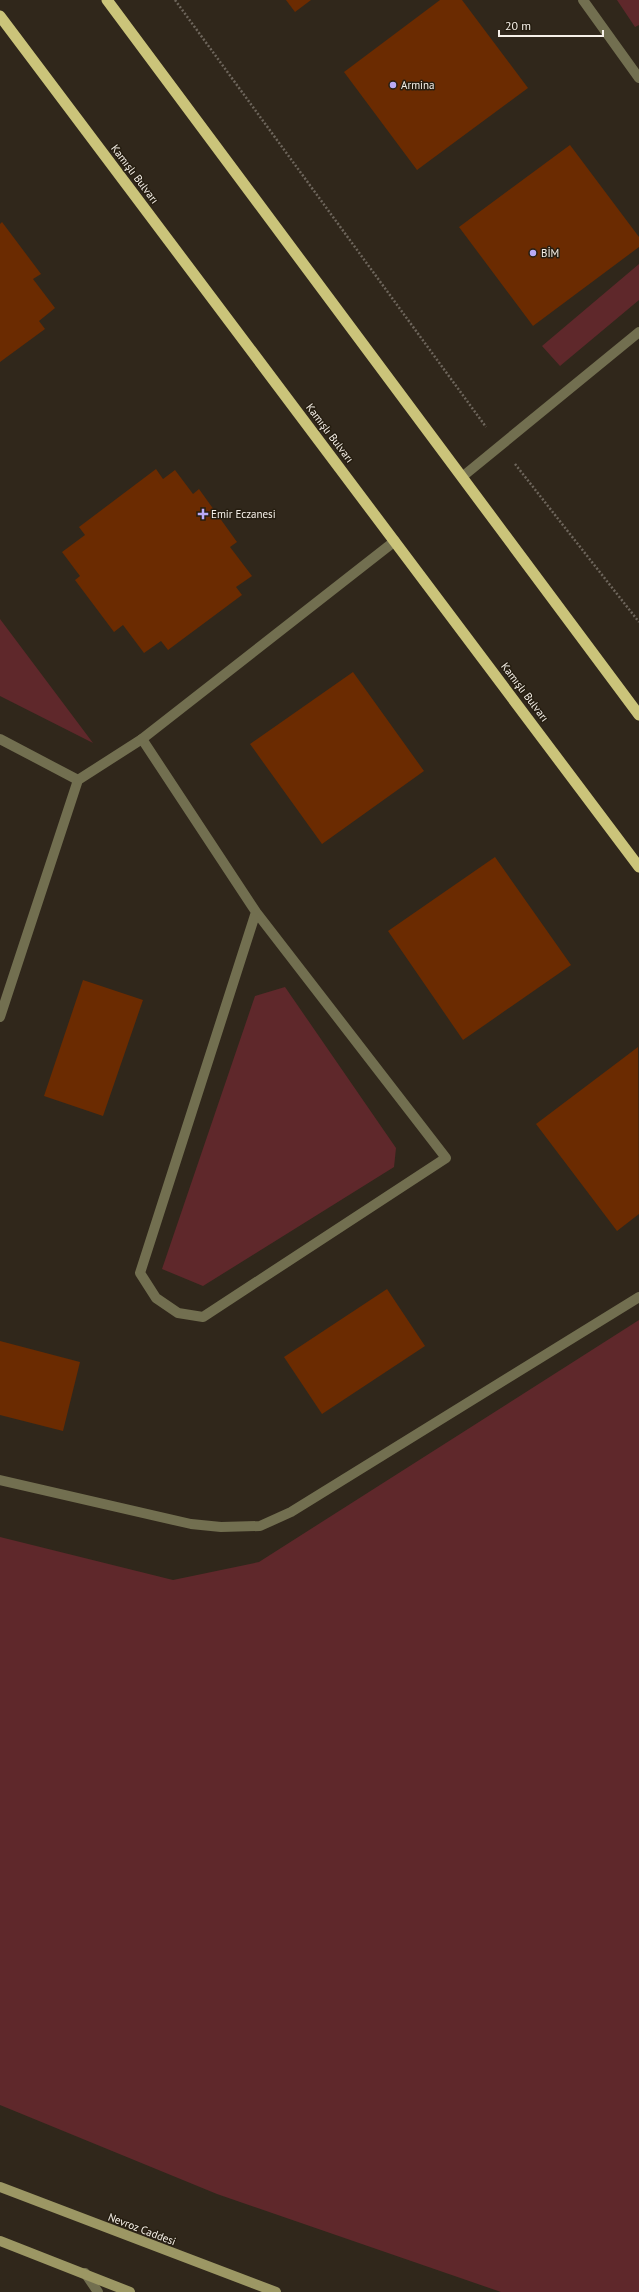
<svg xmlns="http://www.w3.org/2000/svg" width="639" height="2292" font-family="'PT Sans',sans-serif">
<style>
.green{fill:#5f282b}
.building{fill:#6b2b01}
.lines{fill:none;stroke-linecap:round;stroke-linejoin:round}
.path{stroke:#6e665c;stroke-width:2.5;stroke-dasharray:2 2;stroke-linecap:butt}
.service{stroke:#726f50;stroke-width:10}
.minor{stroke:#726f50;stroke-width:10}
.secondary{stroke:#9c9764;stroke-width:10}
.trunk{stroke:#cbc47a;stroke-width:11}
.poi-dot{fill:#baaaf6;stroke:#261e11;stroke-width:1.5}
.labels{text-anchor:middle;stroke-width:3;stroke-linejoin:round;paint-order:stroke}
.poi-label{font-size:11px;fill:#f6f0e8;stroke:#261e11;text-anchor:start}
.street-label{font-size:11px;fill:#f6f0e8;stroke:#261e11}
</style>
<rect width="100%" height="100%" fill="#30271b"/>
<path class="green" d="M617,0H639V25L635,27Z
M639,264V300L560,366L542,346Z
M0,619L93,743L0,696Z
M285,987L396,1148L394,1167L203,1286L162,1269L255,996Z
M639,1320V2292H501L217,2194L0,2105V1537L173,1580L259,1562Z"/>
<path class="building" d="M286,0H311L295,12Z
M440,0H462L528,88L417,170L344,72Z
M570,145L639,237V247L533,326L459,227Z
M2,222L41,274L33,279L55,308L39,321L45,329L0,362V224Z
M156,469L163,479L175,470L193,494L199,489L237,542L230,547L252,576L236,587L242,595L168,650L161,641L144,653L123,625L114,632L75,580L80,576L62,552L85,535L79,527Z
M353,672L424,771L322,844L250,744Z
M495,857L571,965L463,1040L388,931Z
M83,980L143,1000L103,1116L44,1096Z
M638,1047L639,1214L617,1231L536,1124Z
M387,1289L425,1346L322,1414L284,1357Z
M0,1341L80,1362L63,1431L0,1415Z"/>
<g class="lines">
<path class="path" d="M175,0L486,427
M515,464L639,622"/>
<path class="service" d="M583,0L639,78
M142,739L256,912L446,1158L203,1317L178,1313L156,1298L140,1273L256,912"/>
<path class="minor" d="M462,477L639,332
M0,739L78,780
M0,1017L78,780L142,739L395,541
M0,1480L191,1524L221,1527L260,1526L291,1512L639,1297
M85,2273L98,2292"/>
<path class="secondary" d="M0,2187L276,2292
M0,2241L130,2292"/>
<path class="trunk" d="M107,0L639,715
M0,16L639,867"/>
</g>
<g class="poi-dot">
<circle cx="393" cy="85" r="4"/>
<circle cx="533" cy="253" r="4"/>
<path d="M201 508h4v4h4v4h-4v4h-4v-4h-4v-4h4z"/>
</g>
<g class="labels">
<g class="poi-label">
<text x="401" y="89">Armina</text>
<text x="541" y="257">BİM</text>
<text x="211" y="518">Emir Eczanesi</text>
</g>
<g class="street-label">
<text transform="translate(135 174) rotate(53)" y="4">Kamışlı Bulvarı</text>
<text transform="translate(330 433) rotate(53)" y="4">Kamışlı Bulvarı</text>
<text transform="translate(525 692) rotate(53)" y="4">Kamışlı Bulvarı</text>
<text transform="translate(142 2229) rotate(21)" y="4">Nevroz Caddesi</text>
</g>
</g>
<path d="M499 30v6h104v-6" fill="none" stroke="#f6f0e8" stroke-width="2"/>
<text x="505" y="30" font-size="12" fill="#f6f0e8" stroke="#261e11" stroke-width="3" paint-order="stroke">20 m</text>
</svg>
